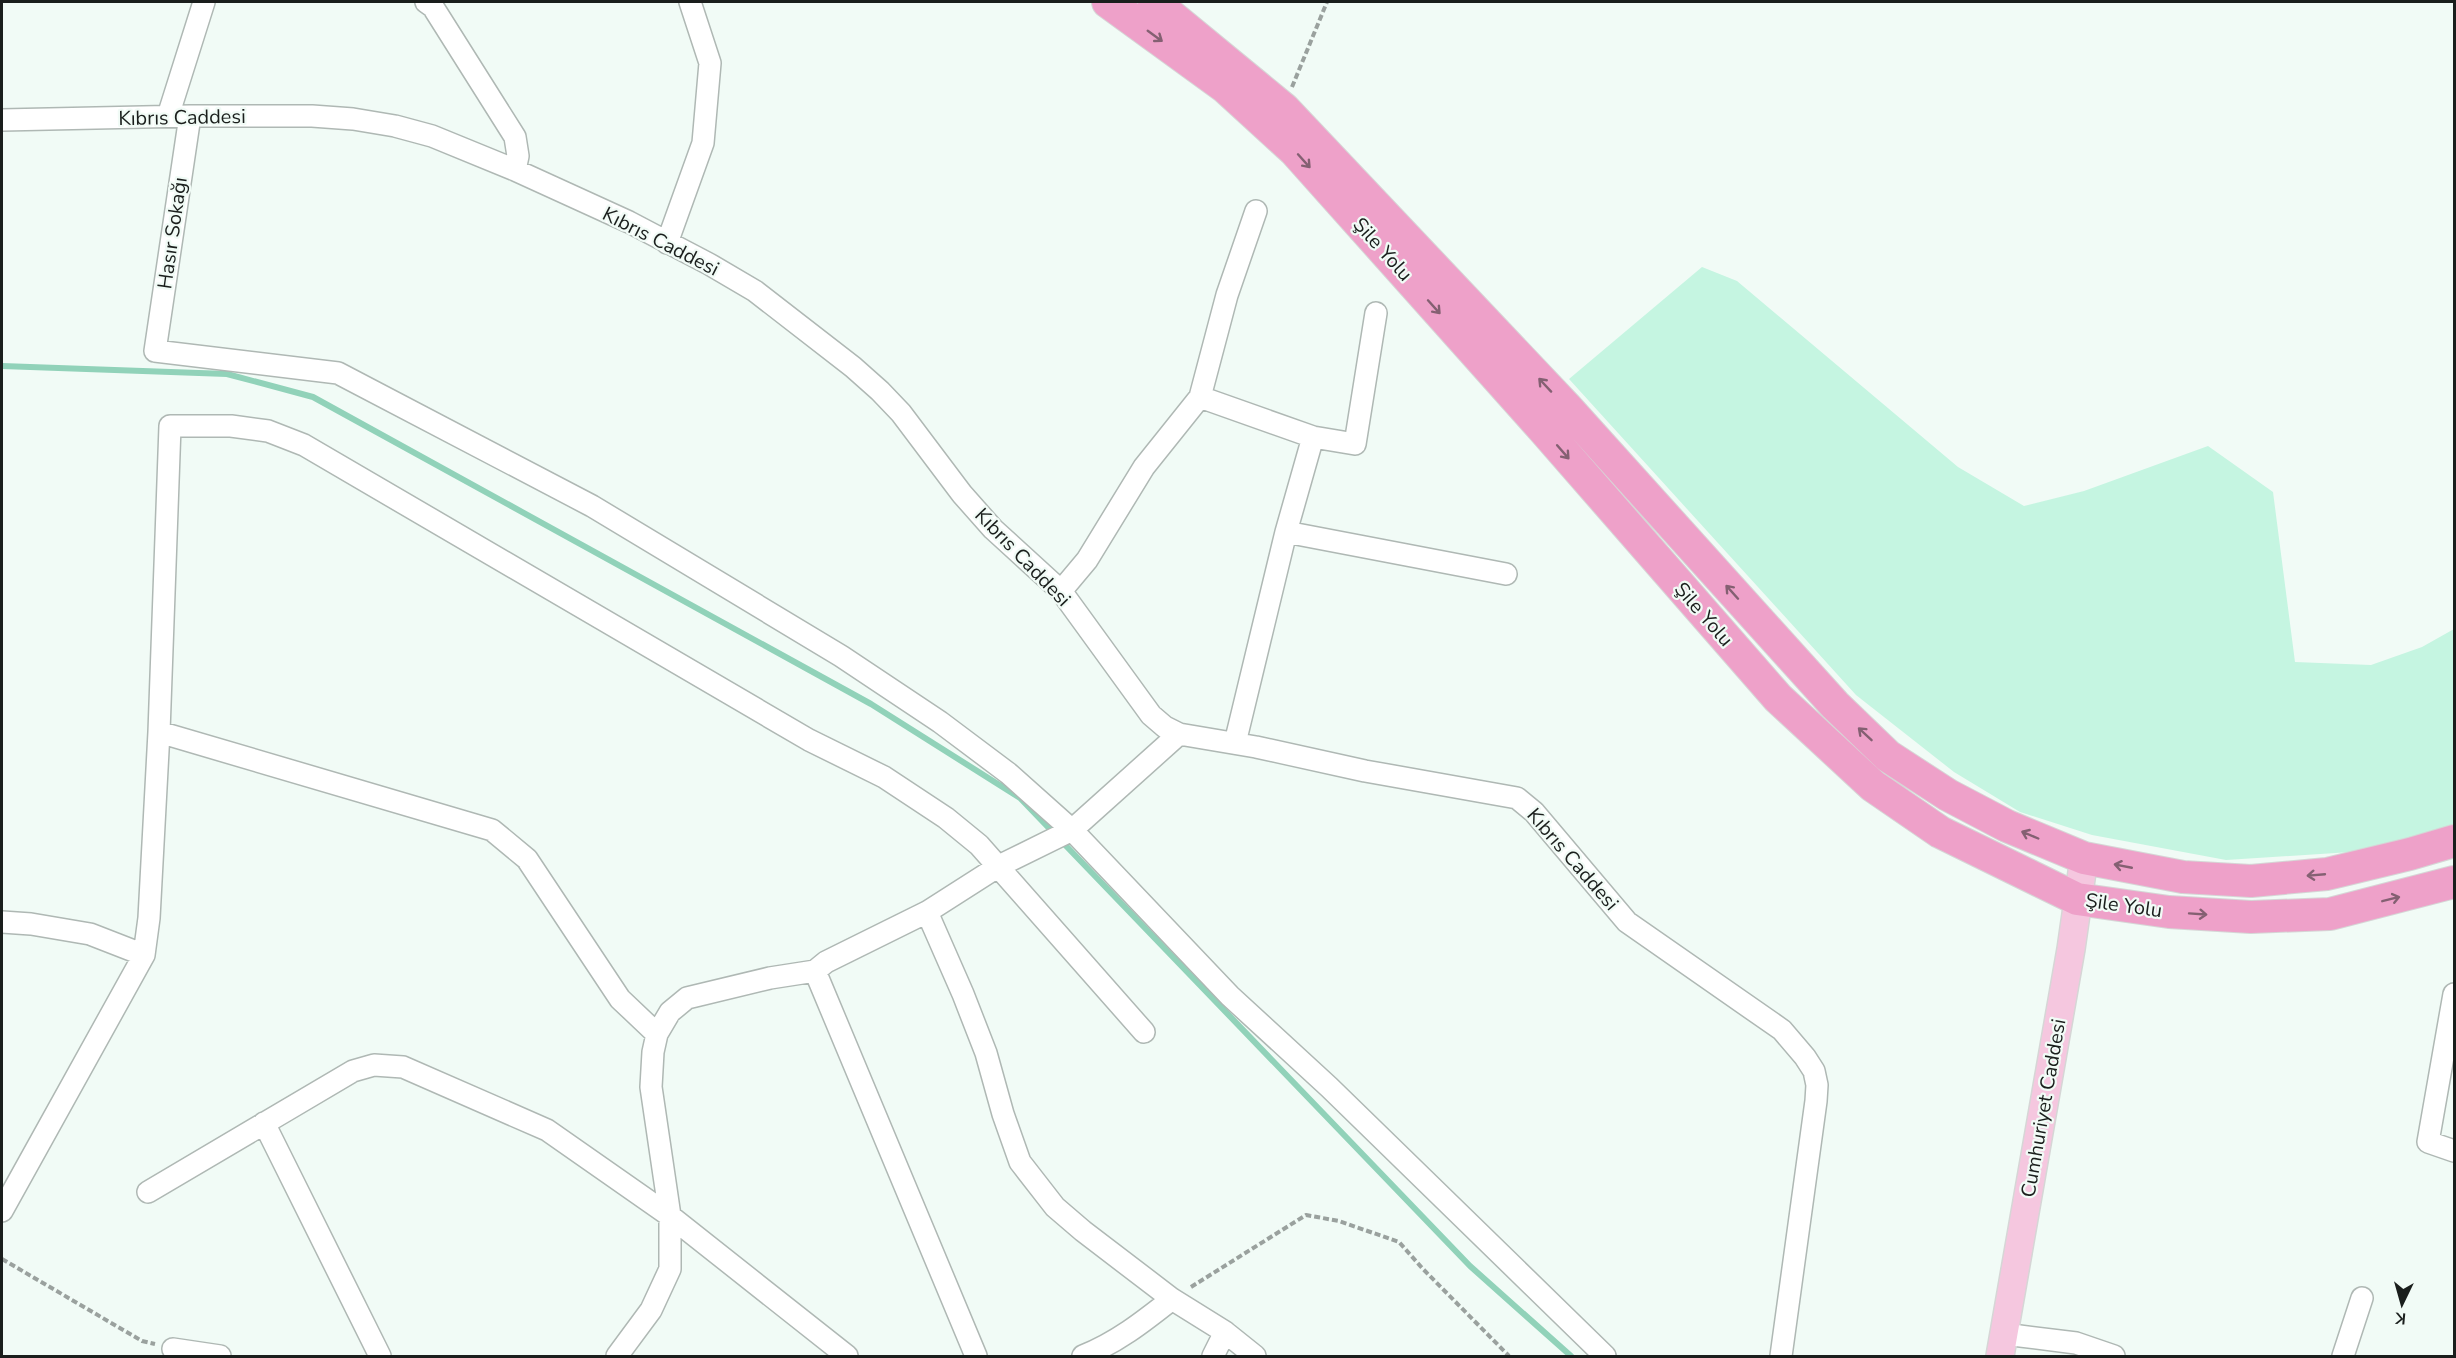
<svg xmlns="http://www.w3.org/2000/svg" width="2456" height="1358" font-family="'Nunito Sans',sans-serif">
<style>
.green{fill:#c5f5e1}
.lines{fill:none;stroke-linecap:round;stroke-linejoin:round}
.stream{stroke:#91d2b9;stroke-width:6}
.minor-casing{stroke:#afb8b4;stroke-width:24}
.major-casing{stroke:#d6d6d6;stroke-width:30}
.highway-casing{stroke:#d6d6d6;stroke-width:34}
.path{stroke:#9aa19e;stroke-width:4;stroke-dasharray:6 3;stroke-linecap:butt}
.minor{stroke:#fff;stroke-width:21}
.major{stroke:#f5c7df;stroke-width:27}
.highway{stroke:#eea1c9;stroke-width:32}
.oneway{stroke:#846072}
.labels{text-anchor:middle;stroke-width:4.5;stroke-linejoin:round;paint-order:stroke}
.street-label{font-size:20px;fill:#1a1e1c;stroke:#f1fbf6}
</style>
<rect width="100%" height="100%" fill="#f1fbf6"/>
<path class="green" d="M1702,267L1737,281L1958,467L2024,506L2084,491L2208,446L2273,492L2295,662L2371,665L2422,647L2454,629V824L2366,851L2226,860L2092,835L2020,812L1954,772L1856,695L1569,379Z"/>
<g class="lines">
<path class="stream" d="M2,366L227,374L313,397L871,704L1020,798L1470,1266L1571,1356"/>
<g class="minor-casing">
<path id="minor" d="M426,2L433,7L515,137L518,156L515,170
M168,116L204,2
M190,116L155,351L338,373L592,506L841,656L940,722L1008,773L1072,830L1230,996L1329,1087L1605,1356
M2,120L190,116H312L353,119L395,126L432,136L515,170L629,222L709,264L755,291L853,367L880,391L901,413L962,494L993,529L1061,591L1151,715L1165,727L1179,734L1256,747L1365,771L1517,798L1534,812L1627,922L1782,1030L1805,1057L1814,1071L1817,1085L1816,1101L1781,1356
M667,243L703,143L710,63L690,2
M1200,397L1313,437L1355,444L1376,313
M1286,532L1506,574
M1061,591L1087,560L1144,467L1200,397L1227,295L1256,211
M159,732L492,830L527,859L620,999L657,1034
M1235,743L1286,532L1313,437
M927,912L963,994L986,1053L1003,1114L1020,1162L1055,1207L1083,1231L1172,1299L1225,1332L1255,1356
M2,922L31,924L90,934L144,955
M815,971L976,1356
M2454,994L2428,1142L2454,1151
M264,1123L380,1356
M148,1192L353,1071L374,1065L403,1067L547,1130L670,1216L847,1356
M2,1211L144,955L149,918L159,732L170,426H231L268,431L304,445L809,740L884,777L946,818L979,845L1144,1032
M2004,1334L2076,1343L2114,1356
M173,1349L220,1356
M617,1356L651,1310L670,1269V1216L651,1087L653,1052L657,1034L670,1012L687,998L770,978L815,971L826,962L927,912L999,866L1072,830L1179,734
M1083,1356C1116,1343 1143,1322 1172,1299
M1213,1356L1225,1332
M2343,1356L2362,1298"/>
</g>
<g class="major-casing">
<path id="major" d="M2000,1356L2071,949L2084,858"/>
</g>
<g class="highway-casing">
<path id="highway" d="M1108,2L1225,87L1295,151L1545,431L1778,698L1873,786L1940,832L2077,899L2169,912L2251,917L2330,914L2454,882
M1154,2L1284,109L1566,407L1835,705L1888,756L1948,795L2007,826L2084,858L2183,877L2251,881L2327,874L2410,854L2454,841"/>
</g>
<path class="path" d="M1292,87L1327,2
M2,1259L142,1341L155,1344
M1191,1287L1306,1215L1339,1221L1399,1242L1423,1269L1509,1356"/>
<use href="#minor" class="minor"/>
<use href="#major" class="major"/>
<use href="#highway" class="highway"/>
</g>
<defs><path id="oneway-shaft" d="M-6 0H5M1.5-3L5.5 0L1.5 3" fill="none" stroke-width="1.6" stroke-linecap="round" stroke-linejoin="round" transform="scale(1.5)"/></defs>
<g class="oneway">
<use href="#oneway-shaft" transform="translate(1155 36) rotate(36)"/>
<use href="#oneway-shaft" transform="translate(1304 161) rotate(48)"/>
<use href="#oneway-shaft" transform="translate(1434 307) rotate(48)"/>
<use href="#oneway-shaft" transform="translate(1545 385) rotate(-133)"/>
<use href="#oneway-shaft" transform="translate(1563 452) rotate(49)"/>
<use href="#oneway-shaft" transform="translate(1732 592) rotate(-132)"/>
<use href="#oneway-shaft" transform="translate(1865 734) rotate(-137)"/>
<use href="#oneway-shaft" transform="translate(2030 835) rotate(-157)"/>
<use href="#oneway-shaft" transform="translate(2123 866) rotate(-169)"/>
<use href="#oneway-shaft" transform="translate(2316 875) rotate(175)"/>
<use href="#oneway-shaft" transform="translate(2391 899) rotate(-14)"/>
<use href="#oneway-shaft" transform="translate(2198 914) rotate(4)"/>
</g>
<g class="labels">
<g class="street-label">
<text transform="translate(182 117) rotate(-1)" y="7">Kıbrıs Caddesi</text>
<text transform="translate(172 233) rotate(-82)" y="7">Hasır Sokağı</text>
<text transform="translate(661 241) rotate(27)" y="7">Kıbrıs Caddesi</text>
<text transform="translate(1383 249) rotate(48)" y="7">Şile Yolu</text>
<text transform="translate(1023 557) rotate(46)" y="7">Kıbrıs Caddesi</text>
<text transform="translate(1704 614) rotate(49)" y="7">Şile Yolu</text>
<text transform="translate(1573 859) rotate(49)" y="7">Kıbrıs Caddesi</text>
<text transform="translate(2124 905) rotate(8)" y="7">Şile Yolu</text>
<text transform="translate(2043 1108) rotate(-80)" y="7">Cumhuriyet Caddesi</text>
</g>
</g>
<rect width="2456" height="1358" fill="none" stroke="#1a1e1c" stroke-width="6"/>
<g transform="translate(2402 1304) rotate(185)" stroke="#f1fbf6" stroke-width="4.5" paint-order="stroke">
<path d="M0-4.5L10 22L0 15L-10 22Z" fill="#1a1e1c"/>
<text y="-9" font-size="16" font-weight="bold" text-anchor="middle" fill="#1a1e1c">K</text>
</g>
</svg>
